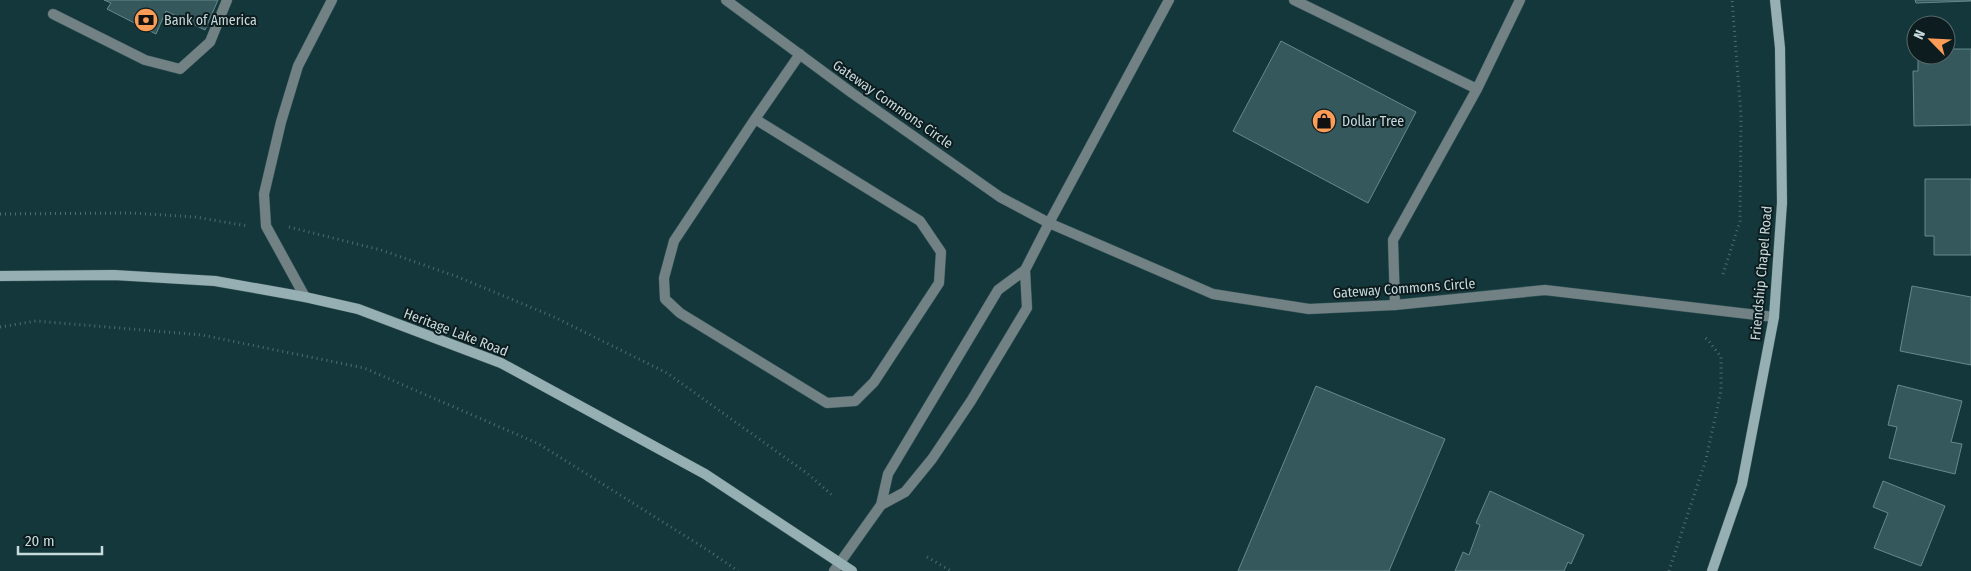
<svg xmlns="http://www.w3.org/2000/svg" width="1971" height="571" font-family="'Fira Sans Condensed',sans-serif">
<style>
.building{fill:#35585c;stroke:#65898d}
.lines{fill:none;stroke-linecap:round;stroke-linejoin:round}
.lane-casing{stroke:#345458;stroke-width:11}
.street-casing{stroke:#345458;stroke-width:11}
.secondary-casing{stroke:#345458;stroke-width:11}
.path{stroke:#4f6c70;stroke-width:3;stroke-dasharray:1 4;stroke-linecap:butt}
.lane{stroke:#728183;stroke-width:10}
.street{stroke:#728183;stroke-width:10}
.secondary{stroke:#96afb2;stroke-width:10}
.labels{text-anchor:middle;stroke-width:4;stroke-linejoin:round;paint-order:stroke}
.poi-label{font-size:14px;fill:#c6d9db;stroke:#0d1c1e;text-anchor:start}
.street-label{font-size:14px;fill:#c6d9db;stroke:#0d1c1e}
</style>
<rect width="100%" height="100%" fill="#14373b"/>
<path class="building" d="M104,0H218L205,30L166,11L156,34L107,9L111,3Z
M1915,0H1971V1L1916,3Z
M1281,41L1416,112L1368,203L1233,131Z
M1946,49H1971V125L1914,126L1913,71H1918V55H1946Z
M1925,179H1971V255H1934V236H1925Z
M1912,286L1971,297V365L1900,351Z
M1898,385L1962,401L1951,442L1962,444L1955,474L1889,458L1897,427L1888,425Z
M1316,386L1445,439L1389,571H1238Z
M1883,481L1945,506L1921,566L1874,548L1888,513L1873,507Z
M1490,491L1584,535L1571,564L1568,562L1564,571H1455L1463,552L1469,555L1480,525L1476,523Z"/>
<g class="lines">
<g class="lane-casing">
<path id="lane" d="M1294,0L1477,89
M53,14L145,60L180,69L210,42L227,0
M755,119L920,221L941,252L939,283L874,382L855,401L827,403L680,313L665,299L664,278L674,241L755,119L800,54
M1049,223L1169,0
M305,297L266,226L264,194L281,122L298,66L332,0
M1395,305L1393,240L1477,89L1520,0"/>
</g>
<g class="street-casing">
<path id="street" d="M726,0L852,93L1000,197L1049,223L1213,294L1309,309L1395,305L1545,290L1774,317
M881,505L905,492L932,459L971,401L1027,308L1025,270
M834,571L881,505L888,474L998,290L1025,270L1049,223"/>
</g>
<g class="secondary-casing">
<path id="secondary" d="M0,276L114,275L215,281L305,297L358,309L501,363L705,474L852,571
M1712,571L1742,484L1774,317L1782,203L1780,48L1775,0"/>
</g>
<path class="path" d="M0,214L131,213L195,217L248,226
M289,227L381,250L458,277L552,316L667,373L808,474L832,495
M1723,274L1740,221L1741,115L1732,0
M0,327L36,321L202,335L364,368L539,444L709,551L738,571
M927,557L951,571
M1669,571L1706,459L1721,391V357L1708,340L1703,336"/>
<use href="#lane" class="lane"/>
<use href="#street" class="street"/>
<use href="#secondary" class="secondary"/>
</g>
<defs>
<g id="bank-disc" transform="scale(1.25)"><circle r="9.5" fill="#fd9c57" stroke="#0d1c1e"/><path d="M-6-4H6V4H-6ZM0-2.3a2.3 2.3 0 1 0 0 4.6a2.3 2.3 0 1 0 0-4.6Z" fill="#111"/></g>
<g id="shop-disc" transform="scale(1.25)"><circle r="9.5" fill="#fd9c57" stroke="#0d1c1e"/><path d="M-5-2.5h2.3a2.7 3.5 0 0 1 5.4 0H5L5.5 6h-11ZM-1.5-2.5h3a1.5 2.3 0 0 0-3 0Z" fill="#111"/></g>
</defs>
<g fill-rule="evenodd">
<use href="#bank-disc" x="146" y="20"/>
<use href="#shop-disc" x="1324" y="121"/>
</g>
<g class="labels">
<g class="poi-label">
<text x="164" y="25">Bank of America</text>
<text x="1342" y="126">Dollar Tree</text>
</g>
<g class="street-label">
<text transform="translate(893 104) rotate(35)" y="5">Gateway Commons Circle</text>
<text transform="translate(1761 273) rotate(-85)" y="5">Friendship Chapel Road</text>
<text transform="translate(1404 288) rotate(-4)" y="5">Gateway Commons Circle</text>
<text transform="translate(456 332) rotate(21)" y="5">Heritage Lake Road</text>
</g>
</g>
<g transform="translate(1931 40) rotate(294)"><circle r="24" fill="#0d1c1e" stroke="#57686a"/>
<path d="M0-4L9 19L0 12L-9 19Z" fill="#fd9c57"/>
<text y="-8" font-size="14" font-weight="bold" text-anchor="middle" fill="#c6d9db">N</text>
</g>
<path d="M18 546v8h84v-8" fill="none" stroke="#c6d9db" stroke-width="2.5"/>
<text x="25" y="546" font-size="15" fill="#c6d9db" stroke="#0d1c1e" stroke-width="4" paint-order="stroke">20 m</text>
</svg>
